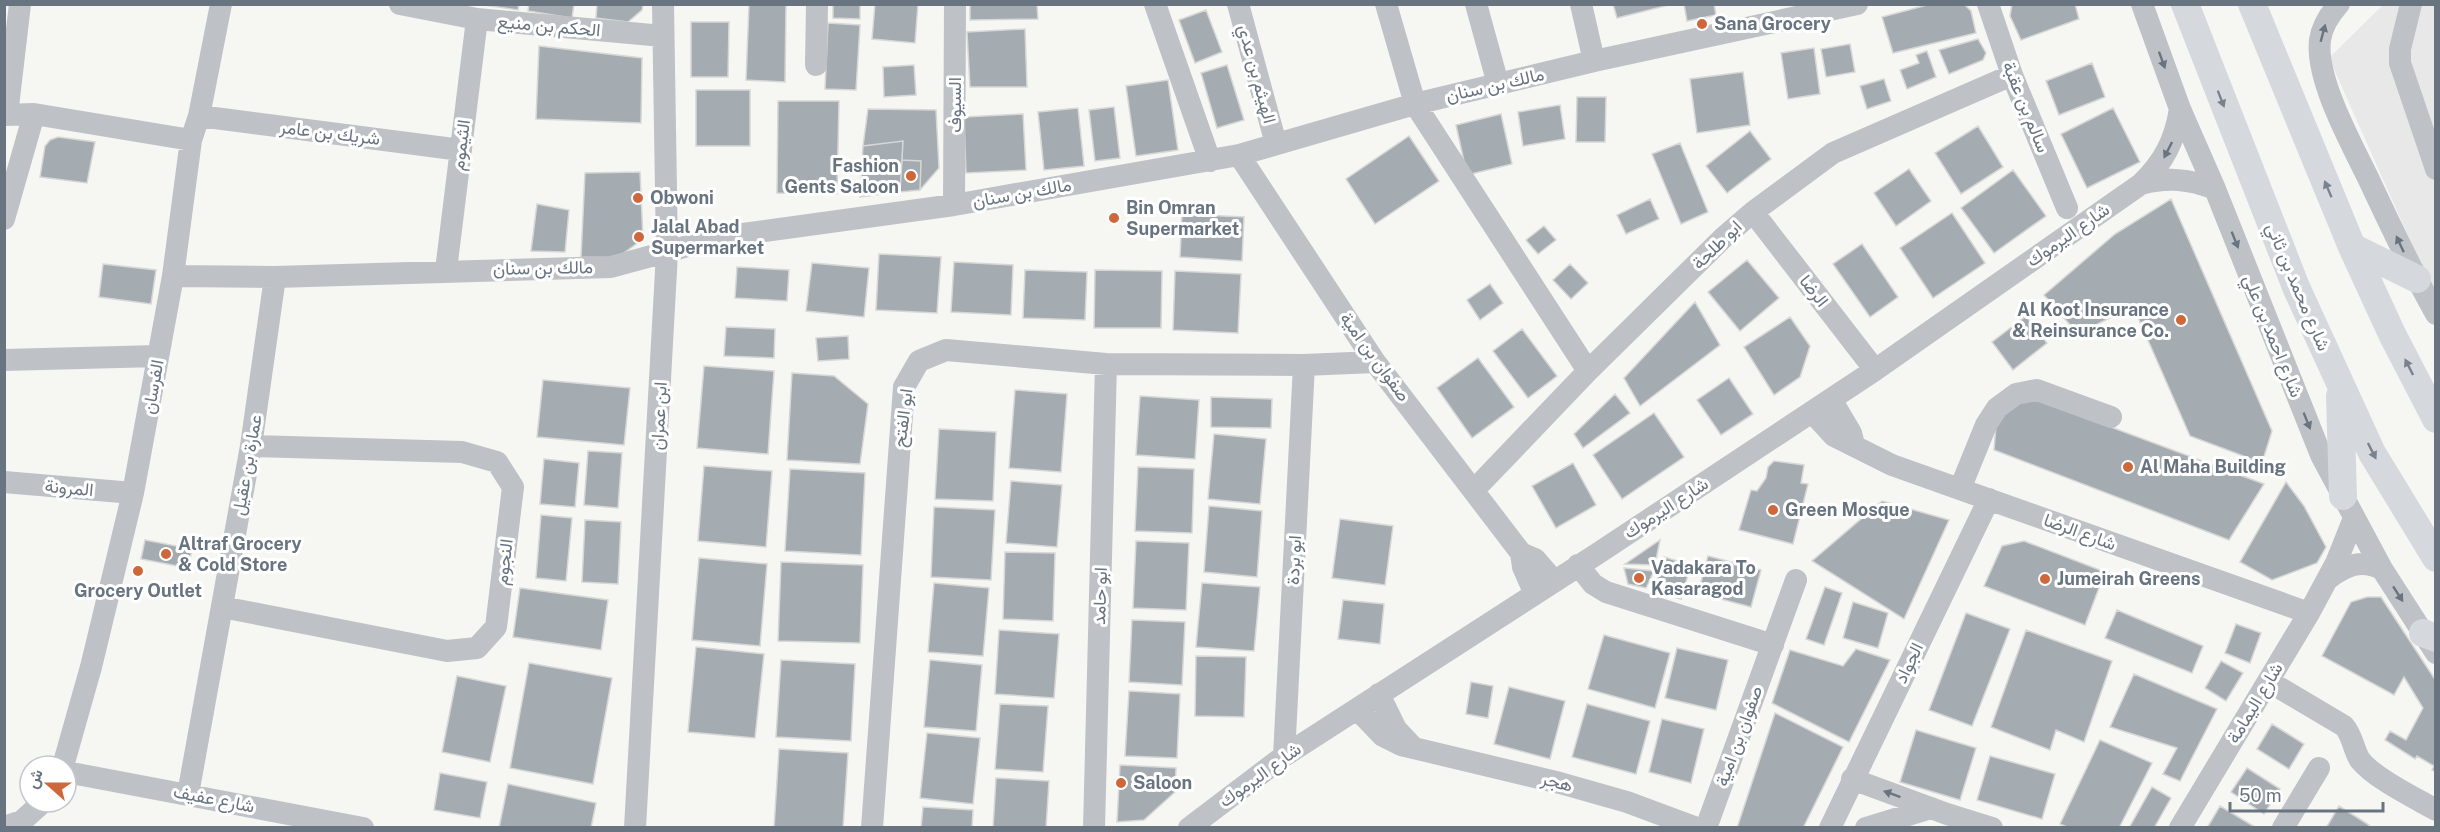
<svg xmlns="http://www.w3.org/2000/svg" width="2440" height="832" font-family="'Public Sans',Vazirmatn,sans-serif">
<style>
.built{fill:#e7e8e7}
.building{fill:#a4abb1;stroke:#d7d8d6;stroke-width:1.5}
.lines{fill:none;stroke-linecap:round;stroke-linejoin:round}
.minor{stroke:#bec1c5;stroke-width:22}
.major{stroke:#d5d8dc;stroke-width:28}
.oneway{fill:#697481}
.oneway2{fill:#79838f}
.poi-dot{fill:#ce683b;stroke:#fff;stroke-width:2}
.labels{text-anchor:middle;stroke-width:6;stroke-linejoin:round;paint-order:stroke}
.poi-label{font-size:18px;font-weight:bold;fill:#697481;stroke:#fff;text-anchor:start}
.street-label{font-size:18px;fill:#697481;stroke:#fff}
</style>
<rect width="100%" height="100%" fill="#f6f6f3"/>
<path class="built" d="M2383,5H2435V296L2329,58Z"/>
<path class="building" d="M477,4H519L518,10Z
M529,4H574L572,18L528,11Z
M597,4H643L642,10L628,22L596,18Z
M702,4H786L785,82L746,80L749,5Z
M833,4H860V19L833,18Z
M875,4H918L915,43L872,39Z
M970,4H1037L1038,19L970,20Z
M1613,4H1669V5L1617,18Z
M1684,4H1714L1716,15L1687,21Z
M1931,4H1964L1971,11L1976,33L1893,53L1882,17Z
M2012,4H2075L2079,19L2021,40L2010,16Z
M1206,10L1222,52L1195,63L1179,20Z
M691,22H729L728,77H691Z
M828,23L860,25L856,90L825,89Z
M1025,29L1027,87H970L967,32Z
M1978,39L1986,53L1983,60L1949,74L1939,50Z
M1850,44L1855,72L1826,77L1821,49Z
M539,46L642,58L641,123L536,119Z
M1814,48L1820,94L1788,99L1781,53Z
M1927,51L1936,77L1907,89L1900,70L1919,63L1916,55Z
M2092,63L2105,97L2059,115L2046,81Z
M914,65L916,95L884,97L883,67Z
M1227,65L1244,120L1217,128L1201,73Z
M1743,72L1750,125L1697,133L1690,79Z
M1884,79L1891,101L1867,109L1860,86Z
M1168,80L1178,150L1136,156L1126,86Z
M696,90H750V146H696Z
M1577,97H1606L1605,142H1576Z
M778,101H839L837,194L777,193Z
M1560,105L1565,139L1523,146L1518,112Z
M1114,107L1120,158L1095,161L1089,110Z
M1078,108L1084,166L1044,170L1038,112Z
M2113,108L2140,162L2087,188L2061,134Z
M868,109L936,110L939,168L920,190L921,161L902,160L903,141L863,146Z
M1023,114L1026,170L966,173L964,117Z
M1501,114L1512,164L1467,175L1456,125Z
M1978,126L2003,167L1961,194L1935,153Z
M1750,131L1771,159L1727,193L1706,166Z
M1409,136L1439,181L1375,224L1346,179Z
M58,137L95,142L87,183L40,177L45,146L50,140Z
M903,141L900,192L860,197L863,146Z
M1680,143L1708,212L1681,224L1652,154Z
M902,160L921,161L920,190L900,192Z
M1909,169L1931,201L1896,226L1874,193Z
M2013,170L2046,216L1994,253L1961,208Z
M640,172L643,239L617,258L581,257L585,173Z
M1650,199L1659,219L1626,234L1617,215Z
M2171,199L2272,431L2262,463L2190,436L2133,306L2078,334L2044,295L2115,234Z
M537,204L569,210L565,252L531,251Z
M1952,213L1985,263L1933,298L1900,248Z
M1182,214L1244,217L1242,261L1180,257Z
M1544,226L1556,240L1538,254L1526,240Z
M1862,244L1898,297L1870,317L1833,264Z
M879,254L941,257L937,313L876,310Z
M1747,260L1779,298L1740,331L1708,292Z
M954,262L1013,265L1011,315L951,312Z
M812,263L869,268L864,317L806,311Z
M103,264L156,270L151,304L99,297Z
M1570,264L1588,283L1571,299L1553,280Z
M737,267L789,270L787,301L735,298Z
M1025,270L1087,272L1085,320L1023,318Z
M1095,270L1162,271L1161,328H1094Z
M1175,271L1241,274L1238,333L1173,330Z
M1490,284L1503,303L1480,320L1467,300Z
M1695,302L1720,345L1640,406L1624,378Z
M2026,316L2047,343L2013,370L1992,342Z
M1790,317L1810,346L1800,377L1774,395L1744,347Z
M726,327L775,329L774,358L724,356Z
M1522,329L1557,376L1528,398L1493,351Z
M848,336L849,359L818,361L816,338Z
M1478,358L1514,407L1472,438L1437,388Z
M704,366L774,371L768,454L697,448Z
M792,373L834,376L868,404L860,464L787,460Z
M1729,378L1753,414L1721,435L1697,400Z
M543,380L630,388L624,445L537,437Z
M1015,390L1067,394L1061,472L1009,468Z
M1615,394L1630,413L1583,448L1574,434Z
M1140,396L1199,400L1195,459L1136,455Z
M1211,397L1272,399L1271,428L1211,427Z
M2030,397L2264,484L2229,540L1994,450L1996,425L2009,407Z
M1654,413L1684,457L1622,499L1593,455Z
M939,429L996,432L993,501L935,499Z
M1214,434L1266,439L1260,504L1208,499Z
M588,451L622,453L618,508L584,505Z
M544,459L579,463L575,507L540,504Z
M1774,461L1804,465L1801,483L1808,484L1793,544L1739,530L1751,490L1757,491L1766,478L1768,467Z
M1573,463L1596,505L1556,528L1532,486Z
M704,466L772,471L766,547L698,541Z
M1138,467L1194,469L1192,533L1135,531Z
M790,469L865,473L861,555L785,551Z
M1011,481L1062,485L1057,547L1006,543Z
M2286,482L2304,506L2326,547L2317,563L2272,580L2240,562Z
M1882,501L1949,520L1904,619L1812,561Z
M1209,506L1262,511L1257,577L1204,572Z
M934,507L995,510L991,580L931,577Z
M541,515L572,518L566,581L536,578Z
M1340,519L1393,526L1385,585L1332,578Z
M585,520L621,522L618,584L582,582Z
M145,540L192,549L188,568L141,559Z
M1660,540L1655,565L1625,564Z
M1136,541L1189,543L1186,610L1133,608Z
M2024,541L2105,572L2085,625L1984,586L2002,546Z
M1005,552L1055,553L1053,621L1003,619Z
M1708,556L1761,570L1751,607L1698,593Z
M1664,557L1691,565L1681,599L1654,591Z
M699,558L767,564L760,646L692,640Z
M781,562L863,565L860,643L778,641Z
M1624,568L1654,571L1646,588L1628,584Z
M934,583L989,588L983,656L928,652Z
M1202,583L1260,587L1254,651L1196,647Z
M1825,587L1842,593L1824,645L1806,639Z
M520,588L608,600L601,650L513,637Z
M2367,597H2381L2436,681V772L2432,770L2434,766L2417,756L2415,759L2385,740L2390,731L2406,740L2423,708L2404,677L2394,695L2322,656L2351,602Z
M1343,600L1384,604L1380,644L1338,639Z
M1853,602L1888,613L1878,648L1843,638Z
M2117,610L2203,646L2192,673L2105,638Z
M1966,613L2010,629L1972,726L1929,710Z
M1132,620L1185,622L1182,685L1129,682Z
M2236,624L2261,633L2250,663L2225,653Z
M999,630L1059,634L1054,698L995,694Z
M2026,630L2112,661L2084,742L2056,730L2050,750L1991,727Z
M1604,635L1670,653L1655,708L1588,689Z
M696,647L764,654L755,738L688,732Z
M1677,648L1728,660L1716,710L1665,698Z
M1856,649L1890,660L1849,742L1772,703L1790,650L1843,666Z
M1196,656L1246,657L1244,717L1195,716Z
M781,660L855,664L851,741L776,737Z
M930,660L982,665L976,731L924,727Z
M2221,661L2243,673L2226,701L2205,688Z
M529,663L612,678L593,784L510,768Z
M2134,674L2217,709L2180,781L2163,774L2177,748L2110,727Z
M457,676L506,686L490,762L442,752Z
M1471,682L1493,686L1488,718L1466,714Z
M1509,687L1565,701L1550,759L1494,744Z
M1129,691L1180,694L1177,758L1125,756Z
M1000,704L1048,706L1043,772L995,769Z
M1587,704L1650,721L1636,774L1572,757Z
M1775,713L1843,747L1803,828H1737Z
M1662,719L1704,729L1691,783L1649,772Z
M2272,724L2304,744L2289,769L2257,749Z
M1916,730L1976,748L1960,800L1900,782Z
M927,733L980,738L973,804L920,798Z
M2100,740L2152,763L2119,828H2069L2060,824Z
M779,749L848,753L843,828H774Z
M1990,756L2055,774L2042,819L1977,800Z
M1120,765L1176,768L1175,792L1144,820L1117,822Z
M2247,768L2280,789L2264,814L2231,792Z
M440,773L487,782L480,818L434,810Z
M996,778L1049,781L1046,828H993Z
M508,784L596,803L591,828H499Z
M2152,787L2171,798L2154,828H2129Z
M2220,806L2255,827V828H2207Z
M2339,806L2369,825L2367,828H2326Z
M923,807L973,810L972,828H921Z"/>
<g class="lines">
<path class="minor" d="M400,4L477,19L663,36
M1155,4L1210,161
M1238,4L1276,144
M1386,4L1415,104L1588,371
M1476,4L1498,84
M1581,4L1594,61
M1988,4L2012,75L2067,208
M2142,4L2180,109L2215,189L2321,455L2382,569L2436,653
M2339,4C2330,14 2322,26 2320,40C2315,80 2353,146 2370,182C2391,227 2412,271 2436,314
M2411,4L2400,49V63L2436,169
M816,65L817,4
M4,115L34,114L191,140
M7,115L20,4
M199,116L461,150
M1239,155L1375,362L1521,553L1535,559L1554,581
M2141,184C2168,177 2189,179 2215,189
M954,205L955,4
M1753,212L1875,370
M4,219L34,114
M446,270L477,19
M173,276L275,277L611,267L721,237L954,205L1239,155L1415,104L1594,61L1857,4
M4,360L158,356
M1831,399L1851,433L1854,445
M1812,412L1834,436L1892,465L2309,613
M4,482L133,493
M1475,489L1588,371L1724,237L1753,212L1833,153L2012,75
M1960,489L1986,425L1997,408L2016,394L2037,390L2111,417
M1521,553L1523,567L1535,594
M1578,565L1593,584L1606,592L1773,645
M2329,578C2347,565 2361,559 2382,569
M222,607L447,651L477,648L496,627L513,487L497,462L462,452L251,446
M2268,681L2344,726C2353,736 2353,749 2360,760C2374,778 2415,798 2436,810
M1379,694L1396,729L1412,746
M1357,709L1383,736L1401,745L1560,783L1627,802L1697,828
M1284,756L1304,365
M63,766L91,667L133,493L173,276L191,140L199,116L221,4
M66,772L363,828
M1852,779L1947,814L1992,828
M188,794L251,446L275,277
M4,827L22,821L43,802
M635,828L667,253L663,4
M872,828L904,387L919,361L946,350L1106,364L1304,365L1375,362
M1094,828L1106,364
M1189,828L1284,756L1597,554L1875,370L2141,184C2164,162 2175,140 2180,109
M1706,828L1796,580
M1830,828L1989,499
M1866,828L1931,808
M2180,828L2309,613L2336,563L2354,518
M2283,828L2319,768"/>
<path class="major" d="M2185,4L2296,287L2372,453L2436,558
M2252,4L2352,247L2392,334L2436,419
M2352,247L2417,279
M2340,396L2343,496
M2423,633L2436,638"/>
</g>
<defs><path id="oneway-solid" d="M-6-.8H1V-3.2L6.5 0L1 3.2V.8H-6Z" transform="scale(1.5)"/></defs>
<g class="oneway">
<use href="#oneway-solid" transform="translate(2323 33) rotate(-75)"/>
<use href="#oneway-solid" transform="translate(2162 60) rotate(70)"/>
<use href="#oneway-solid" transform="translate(2168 150) rotate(117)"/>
<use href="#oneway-solid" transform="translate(2235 240) rotate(68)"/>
<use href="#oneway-solid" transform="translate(2400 244) rotate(-115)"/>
<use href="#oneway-solid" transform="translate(2307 421) rotate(68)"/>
<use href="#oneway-solid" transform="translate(2398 594) rotate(57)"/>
<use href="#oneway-solid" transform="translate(1892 794) rotate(-160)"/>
</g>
<g class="oneway2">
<use href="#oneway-solid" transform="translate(2221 99) rotate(69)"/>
<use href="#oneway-solid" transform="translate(2328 189) rotate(-113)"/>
<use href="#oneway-solid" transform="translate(2409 367) rotate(-117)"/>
<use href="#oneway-solid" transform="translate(2372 451) rotate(63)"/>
</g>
<g class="poi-dot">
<circle cx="1702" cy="24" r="6"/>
<circle cx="911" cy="176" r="6"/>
<circle cx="638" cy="198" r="6"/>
<circle cx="1114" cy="218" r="6"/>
<circle cx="639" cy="237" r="6"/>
<circle cx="2181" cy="320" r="6"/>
<circle cx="2128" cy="467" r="6"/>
<circle cx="1773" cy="510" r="6"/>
<circle cx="166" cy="554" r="6"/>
<circle cx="138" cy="571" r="6"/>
<circle cx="1639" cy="578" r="6"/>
<circle cx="2045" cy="579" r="6"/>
<circle cx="1121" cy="783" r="6"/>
</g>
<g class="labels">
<g class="poi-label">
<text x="1714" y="30">Sana Grocery</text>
<text x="899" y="172" text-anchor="end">Fashion<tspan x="899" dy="21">Gents Saloon</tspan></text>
<text x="650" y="204">Obwoni</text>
<text x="1126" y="214">Bin Omran<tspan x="1126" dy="21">Supermarket</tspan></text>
<text x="651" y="233">Jalal Abad<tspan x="651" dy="21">Supermarket</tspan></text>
<text x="2169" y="316" text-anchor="end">Al Koot Insurance<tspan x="2169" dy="21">&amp; Reinsurance Co.</tspan></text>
<text x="2140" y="473">Al Maha Building</text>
<text x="1785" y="516">Green Mosque</text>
<text x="178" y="550">Altraf Grocery<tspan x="178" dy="21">&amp; Cold Store</tspan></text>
<text x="1651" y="574">Vadakara To<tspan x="1651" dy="21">Kasaragod</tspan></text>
<text x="2057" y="585">Jumeirah Greens</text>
<text x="138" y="597" text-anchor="middle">Grocery Outlet</text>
<text x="1133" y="789">Saloon</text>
</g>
<g class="street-label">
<text transform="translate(549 26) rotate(5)" y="6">الحكم بن منيع</text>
<text transform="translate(1257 74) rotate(75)" y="6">الهيثم بن عدي</text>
<text transform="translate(1495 85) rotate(-13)" y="6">مالك بن سنان</text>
<text transform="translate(955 105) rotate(-90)" y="6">السيوف</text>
<text transform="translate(2026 107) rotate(68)" y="6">سالم بن عقبة</text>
<text transform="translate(330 133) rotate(7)" y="6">شريك بن عامر</text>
<text transform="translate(461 145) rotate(-83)" y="6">الثيموم</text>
<text transform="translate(1022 193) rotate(-10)" y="6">مالك بن سنان</text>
<text transform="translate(2068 235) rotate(-35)" y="6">شارع اليرموك</text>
<text transform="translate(1717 245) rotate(-44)" y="6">ابو طلحة</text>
<text transform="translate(543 268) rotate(-1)" y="6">مالك بن سنان</text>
<text transform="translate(2298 287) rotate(67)" y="6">شارع محمد بن ثاني</text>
<text transform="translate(1814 291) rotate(52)" y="6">الرضا</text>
<text transform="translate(2273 336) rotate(68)" y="6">شارع احمد بن علي</text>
<text transform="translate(1375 357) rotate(54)" y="6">صفوان بن امية</text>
<text transform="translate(153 387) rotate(-80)" y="6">الفرسان</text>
<text transform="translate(659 416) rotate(-87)" y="6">ابن عمران</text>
<text transform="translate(903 418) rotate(-83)" y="6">ابو الفتح</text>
<text transform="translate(247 465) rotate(-80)" y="6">عمارة بن عقيل</text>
<text transform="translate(69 488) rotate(5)" y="6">المرونة</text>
<text transform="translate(1666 508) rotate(-33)" y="6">شارع اليرموك</text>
<text transform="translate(2080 532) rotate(20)" y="6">شارع الرضا</text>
<text transform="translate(1294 560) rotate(-87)" y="6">ابو بردة</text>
<text transform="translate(504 562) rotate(-83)" y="6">النجوم</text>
<text transform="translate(1100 596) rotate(-88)" y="6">ابو حامد</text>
<text transform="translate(1909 663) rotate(-64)" y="6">الجواد</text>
<text transform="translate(2255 703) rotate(-59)" y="6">شارع اليمامة</text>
<text transform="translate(1739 736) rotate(-70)" y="6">صفوان بن امية</text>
<text transform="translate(1260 775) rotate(-36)" y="6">شارع اليرموك</text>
<text transform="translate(1557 782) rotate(14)" y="6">هجر</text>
<text transform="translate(214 799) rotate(11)" y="6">شارع عفيف</text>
</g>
</g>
<rect width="2440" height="832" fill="none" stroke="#697481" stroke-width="12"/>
<g transform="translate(48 784) rotate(291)"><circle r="28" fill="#ffffff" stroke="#c3c7cd" stroke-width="1.5"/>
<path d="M0-4.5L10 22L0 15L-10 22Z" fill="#ce683b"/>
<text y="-9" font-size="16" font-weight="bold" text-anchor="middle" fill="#697481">ش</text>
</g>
<path d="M2230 802v9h153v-9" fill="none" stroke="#697481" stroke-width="3"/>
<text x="2239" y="802" font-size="18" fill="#697481" stroke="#ffffff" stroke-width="4.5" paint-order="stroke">50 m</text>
</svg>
